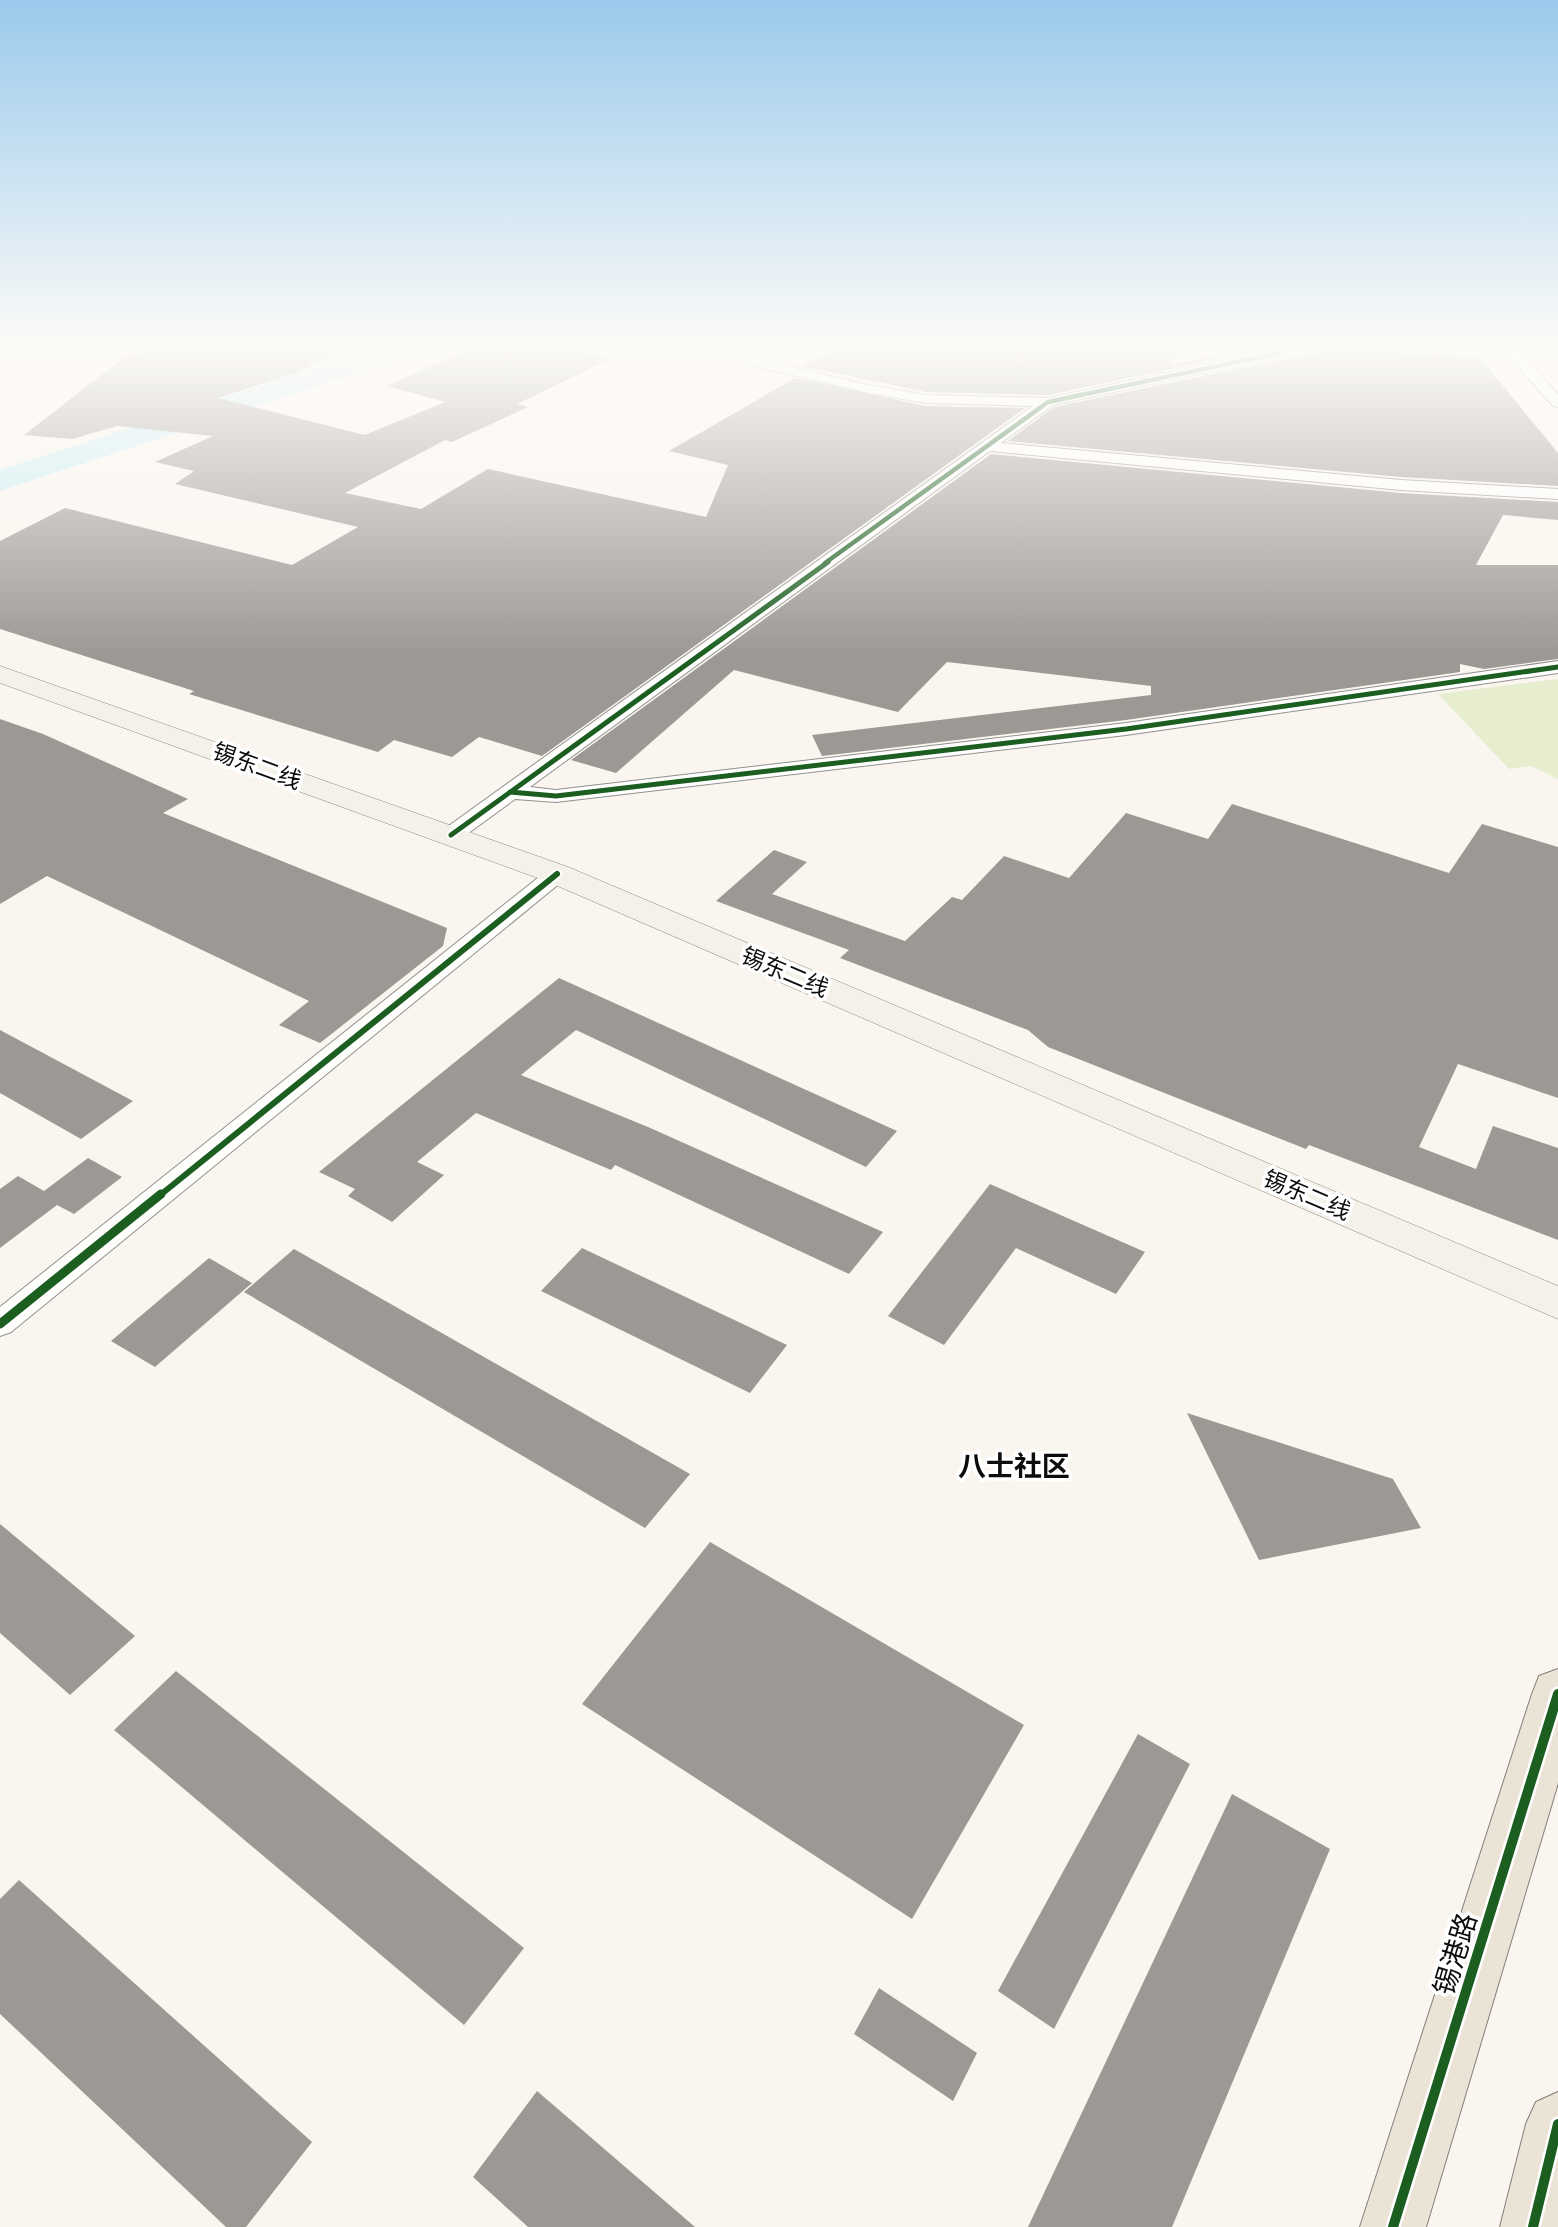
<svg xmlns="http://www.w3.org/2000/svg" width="1558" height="2227" font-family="'Roboto Serif','Noto Sans SC',serif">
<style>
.green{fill:#e7eecf}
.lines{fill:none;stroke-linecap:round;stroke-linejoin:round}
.river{fill:#c6ecf3;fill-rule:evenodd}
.building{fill:#9c9995}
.minor-casing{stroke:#93918e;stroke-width:2}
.secondary-casing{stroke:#8a8885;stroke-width:1}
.primary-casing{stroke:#807f7c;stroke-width:2}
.minor{fill:#fefefd;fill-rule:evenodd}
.secondary{fill:#f4f1e8;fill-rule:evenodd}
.primary{fill:#ece3d7;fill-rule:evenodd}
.cycleway-far4-casing{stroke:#fff;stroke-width:7}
.cycleway-far3-casing{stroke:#fff;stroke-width:9}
.cycleway-far2-casing{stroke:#fff;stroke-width:10}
.cycleway-far1-casing{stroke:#fff;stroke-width:13}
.cycleway-casing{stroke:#fff;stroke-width:15}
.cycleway-far4{stroke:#1b5e20;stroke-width:4.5}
.cycleway-far3{stroke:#1b5e20;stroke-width:5}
.cycleway-far2{stroke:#1b5e20;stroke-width:6}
.cycleway-far1{stroke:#1b5e20;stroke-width:9}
.cycleway{stroke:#1b5e20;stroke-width:10}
.labels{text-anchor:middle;stroke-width:7;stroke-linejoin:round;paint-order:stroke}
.street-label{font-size:23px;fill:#0c0c0c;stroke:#fff}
.near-neighbourhood-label{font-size:28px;font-weight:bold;fill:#0c0c0c;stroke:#fff}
.near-street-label{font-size:28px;fill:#0c0c0c;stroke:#fff}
</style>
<rect width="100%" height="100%" fill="#faf6ef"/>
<path class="green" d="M1558,679V779L1531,766L1509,769L1438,694Z"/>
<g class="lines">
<path class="river" d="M385,345H428L424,351L0,491V470Z"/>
</g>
<path class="building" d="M143,345H353L296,373L218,398L365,435L445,402L387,386L477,345H560L612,358L517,404L528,407L452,442L445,440L345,493L421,509L488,469L706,517L728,465L669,451L795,378L926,406L1025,408L542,756L479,737L452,757L394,740L378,752L189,694L194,691L0,629V541L65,508L292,565L358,527L175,484L194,471L155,462L213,436L117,426L72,439L24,435L131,352L143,353Z
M839,345H1191L1169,365L1270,345H1284L1048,395L926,392L802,366Z
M1326,345H1402V353L1457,354L1482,360L1558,453V486L1401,477L1008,441L1054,407L1318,352Z
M991,454L1401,493L1558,502V520L1503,515L1476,565H1558V659L1484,669L1460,664V672L1126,720L822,756L812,735L1151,695V686L947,662L898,712L734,670L616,773L571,760Z
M0,719L43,734L188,799L163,813L447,928L443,946L320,1043L279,1025L309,1001L47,876L0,904Z
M1232,804L1449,873L1482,824L1558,847V1098L1458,1064L1419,1147L1476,1169L1493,1126L1558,1148V1240L1309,1145L1306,1149L1048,1047L1028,1030L840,958L849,950L716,901L774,850L807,862L772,894L905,941L952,897L962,900L1004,856L1069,878L1126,813L1208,839Z
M559,978L897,1131L866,1167L576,1030L521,1075L648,1127L883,1232L849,1274L615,1165L611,1170L476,1113L417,1162L444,1175L392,1222L348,1196L355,1189L319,1172Z
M0,1030L133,1101L81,1139L0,1093Z
M88,1158L122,1177L74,1214L57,1205L0,1248V1189L18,1176L44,1191Z
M990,1184L1145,1252L1116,1294L1016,1248L944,1345L888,1316Z
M582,1248L787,1345L750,1393L541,1291Z
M294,1249L690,1474L645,1528L244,1292Z
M209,1258L252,1283L155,1367L111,1341Z
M1187,1413L1393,1479L1421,1528L1259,1560Z
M0,1524L135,1636L70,1695L0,1633Z
M710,1542L1024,1725L912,1919L582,1704Z
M176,1671L524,1948L464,2025L114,1730Z
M1138,1734L1190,1764L1054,2029L998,1991Z
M1232,1794L1330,1849L1172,2227H1028Z
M19,1880L312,2142L246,2227H226L0,2014V1899Z
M879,1988L977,2053L953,2101L854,2034Z
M537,2091L695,2227H528L473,2177Z"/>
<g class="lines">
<g class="minor-casing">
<path id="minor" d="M677,345H701L864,384L926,395L1048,398L1297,345H1323L1317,349L1053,405L1001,443L1401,480L1558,489V499L1401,490L990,451L530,787L556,790L1126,723L1558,661V673L1126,735L556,802L515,799L459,840H443L440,835L443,830L1033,406L926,403L864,392L678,348Z
M1507,345H1521L1523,356L1558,394V407L1553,406L1512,360Z
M557,867L565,869L568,874L565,879L11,1332L0,1336V1307L549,869Z"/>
</g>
<g class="secondary-casing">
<path id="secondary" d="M0,666L568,867L1558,1286V1319L546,881L0,683Z"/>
</g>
<g class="primary-casing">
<path id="primary" d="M1558,1669V1783L1426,2227H1360L1532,1694L1539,1676Z
M1558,2092V2227H1500L1526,2124L1536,2102Z"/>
</g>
<use href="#minor" class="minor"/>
<use href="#secondary" class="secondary"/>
<use href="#primary" class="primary"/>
<g class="cycleway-far4-casing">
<path id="cycleway-far4" d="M825,563L1048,402L1317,345"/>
</g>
<g class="cycleway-far3-casing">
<path id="cycleway-far3" d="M510,792L556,796L1126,729L1558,667
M451,835L828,562"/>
</g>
<g class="cycleway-far2-casing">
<path id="cycleway-far2" d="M159,1196L557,874"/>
</g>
<g class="cycleway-far1-casing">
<path id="cycleway-far1" d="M0,1324L161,1194"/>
</g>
<g class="cycleway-casing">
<path id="cycleway" d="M1393,2227L1558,1694
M1533,2227L1558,2124"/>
</g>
<use href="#cycleway-far4" class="cycleway-far4"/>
<use href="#cycleway-far3" class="cycleway-far3"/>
<use href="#cycleway-far2" class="cycleway-far2"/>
<use href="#cycleway-far1" class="cycleway-far1"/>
<use href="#cycleway" class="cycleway"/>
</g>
<linearGradient id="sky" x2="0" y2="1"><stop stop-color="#9acaec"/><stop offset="0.53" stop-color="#fdfbf8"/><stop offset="1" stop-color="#fdfbf8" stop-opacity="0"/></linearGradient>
<rect width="1558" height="657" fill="url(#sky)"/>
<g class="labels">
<g class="street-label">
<text transform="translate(257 766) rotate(20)" y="8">锡东二线</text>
<text transform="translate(785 972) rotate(23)" y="8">锡东二线</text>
<text transform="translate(1307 1195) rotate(23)" y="8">锡东二线</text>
</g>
<g class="near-neighbourhood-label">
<text x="1014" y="1476">八士社区</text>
</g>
<g class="near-street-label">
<text transform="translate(1455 1954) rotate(-73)" y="10">锡港路</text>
</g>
</g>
</svg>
